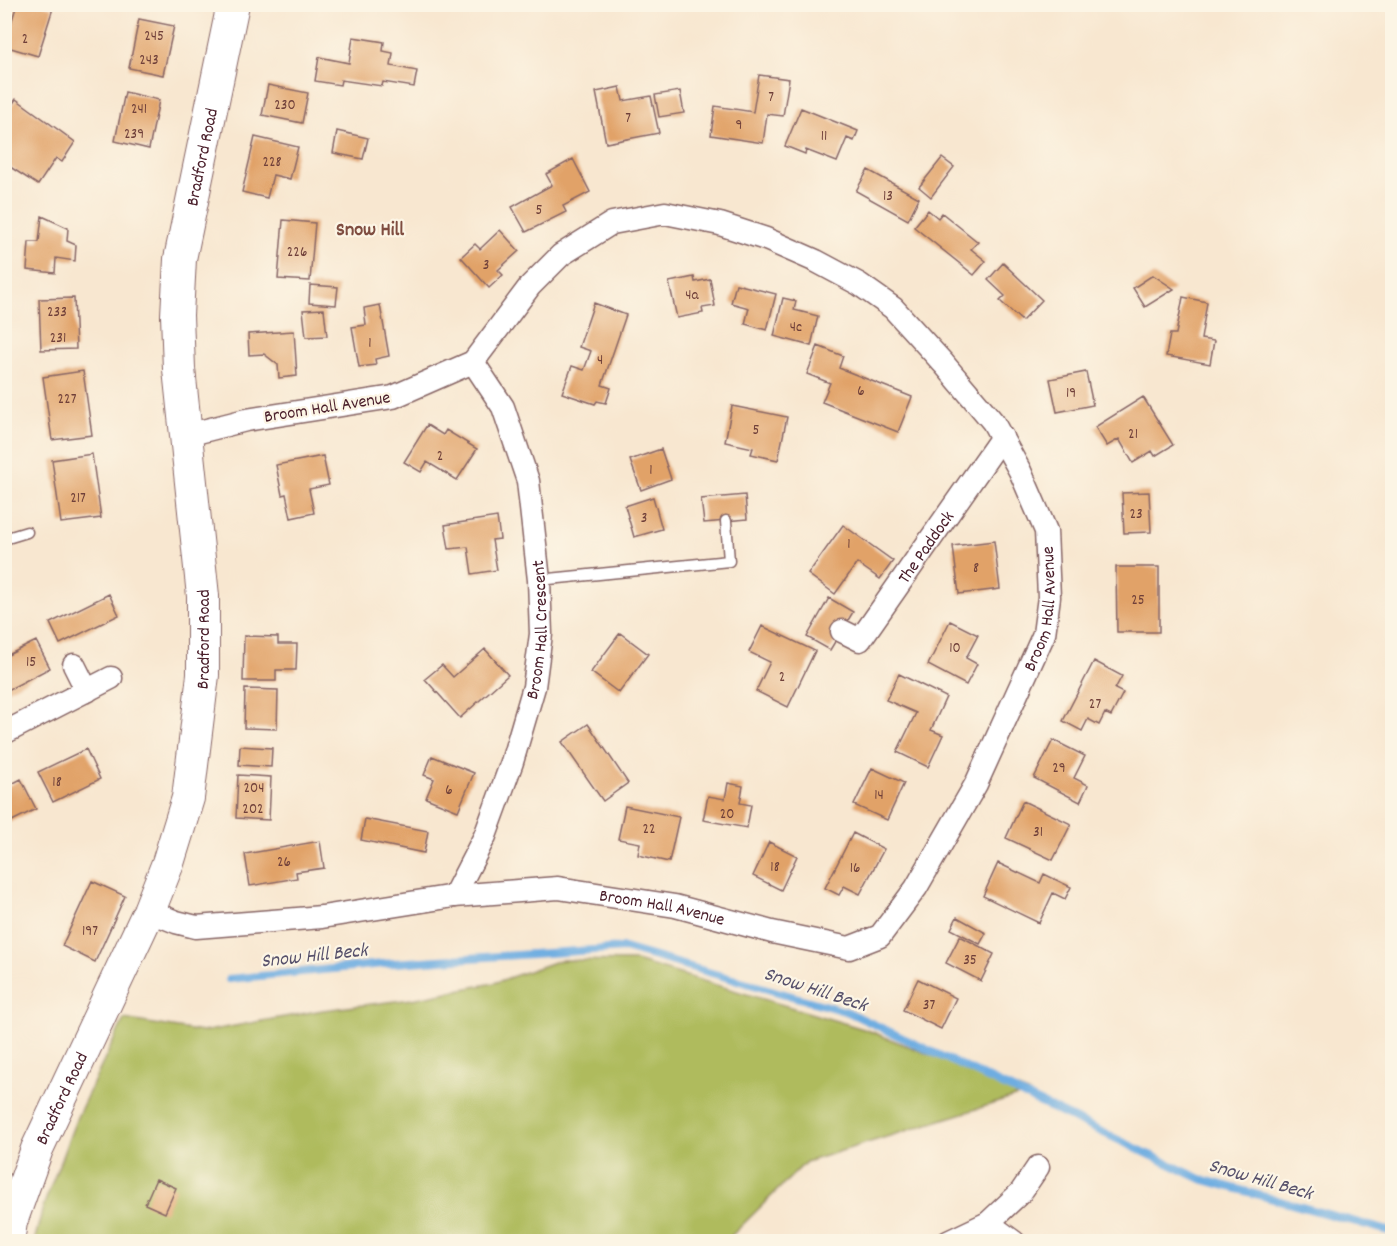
<svg xmlns="http://www.w3.org/2000/svg" width="1397" height="1246" font-family="Dekko,sans-serif">
<style>
.green{fill:#afbb5d;stroke:#7c6d44;stroke-width:1.5}
.lines{fill:none;stroke-linecap:round;stroke-linejoin:round}
.stream{stroke:#6eade1;stroke-width:8}
.building{fill:#e1a268}
.lane-casing{stroke:#876565;stroke-width:13}
.street-casing{stroke:#876565;stroke-width:25}
.secondary-casing{stroke:#876565;stroke-width:34}
.lane{stroke:#fff;stroke-width:10}
.street{stroke:#fff;stroke-width:22}
.secondary{stroke:#fff;stroke-width:32}
.labels{text-anchor:middle;stroke-width:4.5;stroke-linejoin:round;paint-order:stroke}
.number-label{font-size:15px;fill:#70403a}
.street-label{font-size:18px;fill:#4a1f2b;stroke:#fcf5e5}
.neighbourhood-label{font-size:20px;font-weight:bold;fill:#7f4d40;stroke:#fcf5e5}
.water-label{font-size:20px;font-style:italic;fill:#57516b;stroke:#fcf5e5}
</style>
<rect width="100%" height="100%" fill="#fcf5e5"/>
<filter id="ink" filterUnits="userSpaceOnUse"><feTurbulence type="fractalNoise" baseFrequency=".0167" numOctaves="2"/><feDisplacementMap in="SourceGraphic" scale="12" xChannelSelector="R" yChannelSelector="G"/><feConvolveMatrix kernelMatrix="1 2 1 2 8 2 1 2 1" color-interpolation-filters="sRGB"/></filter>
<filter id="wash" filterUnits="userSpaceOnUse"><feTurbulence type="fractalNoise" baseFrequency=".008" numOctaves="4" result="noise"/><feDisplacementMap in="SourceGraphic" scale="24" xChannelSelector="R" yChannelSelector="G"/><feGaussianBlur stdDeviation="1.35" result="paint"/><feColorMatrix in="noise" values="0 0 0 0 0 0 0 0 0 0 0 0 0 0 0 0 0 1.4 0 .05"/><feComposite in="paint" operator="in"/></filter>
<g filter="url(#wash)">
<rect width="100%" height="100%" fill="#f8e7d0"/>
<path class="green" d="M560,960L636,961L867,1030L1028,1093L806,1162L726,1241L34,1242L43,1207L77,1117L124,1019L202,1032L323,1010L412,999L494,983Z"/>
<g class="lines">
<path class="stream" d="M229,979L394,963L624,948L848,1012L1201,1179L1392,1232"/>
</g>
<g id="blocks">
<path class="building" d="M17,4H41L53,8L38,56L4,46Z
M139,19L174,26L163,75L129,68Z
M353,37L384,42L383,51L393,53L391,66L417,71L414,87L383,82L382,86L341,80L340,85L315,81L319,57L349,63Z
M759,75L789,79L783,116L767,114L763,143L711,135L715,106L753,112Z
M268,85L308,93L302,123L262,115Z
M620,87L623,101L651,96L659,133L606,143L596,92Z
M680,91L684,113L659,117L655,95Z
M125,92L159,100L149,149L115,141Z
M16,99L75,142L62,162L56,158L38,185L4,163V116Z
M801,108L858,131L854,141L847,138L837,162L806,150L805,154L785,146Z
M337,131L368,138L363,159L333,153Z
M255,137L298,147L290,179L273,175L267,198L242,192Z
M942,158L954,167L931,197L919,187Z
M573,159L590,192L563,206L566,212L526,232L512,207L552,185L546,174Z
M868,170L919,198L908,220L856,191Z
M928,210L938,218L942,213L978,242L971,249L986,261L974,275L914,227Z
M42,216L68,228L67,241L76,245L75,261L56,258L55,273L27,270L29,242H39Z
M283,220L315,223L310,281L278,279Z
M500,230L519,251L498,270L503,275L489,288L461,257L475,244L480,249Z
M1003,263L1042,300L1022,321L1000,301L1005,296L988,280Z
M1153,275L1174,289L1145,307L1133,288Z
M694,277L695,282L710,279L715,306L702,308L703,313L677,318L669,282Z
M736,284L776,294L767,330L745,324L749,308L731,303Z
M310,285L338,287L336,305L309,303Z
M1183,297L1207,302L1201,339L1214,341L1210,364L1166,356L1170,334H1176Z
M74,298L76,349L41,350L39,299Z
M783,298L796,301L794,310L818,316L811,346L774,336Z
M594,303L626,315L602,385L611,388L606,403L597,401L595,404L562,393L572,366L584,370L591,351L579,347Z
M380,305L389,356L375,359L376,365L359,367L352,327L366,325L364,308Z
M324,309L327,336L306,337L303,310Z
M294,331L297,376L279,378L278,365L264,354L249,355L248,334Z
M818,346L843,356L839,368L912,397L898,432L822,402L830,383L807,374Z
M83,371L92,435L52,440L43,377Z
M1086,372L1093,405L1057,412L1050,379Z
M1143,397L1173,445L1155,456L1152,451L1133,463L1119,439L1107,446L1095,427Z
M732,406L787,417L778,460L751,454L753,448L725,442Z
M427,425L443,435L446,430L477,449L457,480L427,462L421,472L404,462Z
M661,449L671,479L641,490L630,460Z
M92,454L101,518L61,523L52,460Z
M323,456L329,485L309,489L314,513L291,518L286,494L282,495L276,465Z
M1149,492L1151,532L1124,533L1122,493Z
M745,495L747,519L704,523L701,499Z
M653,497L662,529L634,537L625,506Z
M497,517L500,539L492,540L497,570L472,574L468,547L449,549L445,525Z
M843,525L893,561L880,579L857,563L835,594L808,574Z
M994,541L1000,589L959,594L953,546Z
M1116,567H1159V632H1117Z
M109,594L119,615L60,644L50,623Z
M829,598L853,612L830,650L807,637Z
M950,621L978,635L966,658L977,664L966,685L928,665Z
M762,626L815,651L788,707L756,691L770,662L749,652Z
M620,633L648,654L619,693L591,672Z
M244,636L278,637V644H297L296,670H276V681H243Z
M36,641L50,668L4,692V657Z
M485,649L508,675L460,718L425,679L442,665L453,677Z
M1094,661L1122,676L1115,689L1123,693L1111,716L1105,713L1099,725L1088,719L1082,731L1063,721Z
M899,674L946,697L931,730L943,735L928,767L897,752L916,713L886,700Z
M245,689L278,690L277,729L244,728Z
M588,724L628,783L603,801L562,742Z
M1053,740L1085,756L1074,778L1088,785L1080,802L1034,778Z
M240,746L272,748L271,767L239,765Z
M86,749L100,779L53,802L38,772Z
M432,756L474,773L458,811L426,798L434,779L424,775Z
M872,768L904,783L887,820L854,805Z
M238,775L271,777L269,820L236,818Z
M21,779L36,809L4,825V788Z
M728,783L743,786L740,803L751,805L747,828L703,820L708,796L725,799Z
M1023,801L1071,824L1053,860L1006,838Z
M625,806L679,817L669,862L638,855L640,843L618,839Z
M365,819L428,831L424,853L361,840Z
M853,833L884,849L860,894L844,886L839,895L825,888Z
M320,841L324,868L296,872L297,878L250,886L245,854Z
M769,842L797,856L781,890L753,876Z
M998,863L1040,883L1044,874L1071,887L1065,899L1053,893L1039,923L983,896Z
M92,881L125,896L95,962L62,946Z
M957,917L986,933L980,944L951,929Z
M960,936L994,954L981,981L946,963Z
M918,979L956,998L941,1029L903,1010Z
M156,1179L176,1188L165,1213L145,1204Z"/>
</g>
</g>
<g filter="url(#ink)">
<use href="#blocks" fill-opacity="0" stroke="#876565" stroke-width="1.5"/>
<g class="lines">
<g class="lane-casing">
<path id="lane" d="M4,539L27,532
M539,580L729,561L726,521"/>
</g>
<g class="street-casing">
<g id="street">
<path id="s1" d="M842,631L860,640L1002,437"/>
<path d="M74,665L87,691"/>
<path d="M4,733L111,678"/>
<path id="s2" d="M454,896L485,836L512,762L534,687L541,634L539,580L528,481L503,407L473,362"/>
<path id="s3" d="M149,911L176,922L196,927L322,917L454,896L558,888L675,906L772,932L849,948L880,936L916,888L976,784L1044,634L1049,597L1046,531L1020,471L993,422L944,364L893,308L859,284L816,261L766,239L720,224L665,213L612,223L561,255L530,286L473,362L393,397L246,420L187,435"/>
<path d="M988,1223L1014,1242"/>
<path d="M948,1242L988,1223L1021,1192L1038,1167"/>
</g>
</g>
<g class="secondary-casing">
<g id="secondary">
<path id="s4" d="M8,1242L11,1222L37,1149L149,911L168,863L188,798L203,675V596L179,369L177,315L180,259L233,4"/>
</g>
</g>
<use href="#lane" class="lane"/>
<use href="#street" class="street"/>
<use href="#secondary" class="secondary"/>
</g>
</g>
<g class="labels">
<g class="number-label">
<text x="154" y="40">245</text>
<text x="25" y="43">2</text>
<text x="149" y="64">243</text>
<text x="771" y="101">7</text>
<text x="285" y="109">230</text>
<text x="139" y="113">241</text>
<text x="628" y="122">7</text>
<text x="739" y="129">9</text>
<text x="134" y="138">239</text>
<text x="824" y="140">11</text>
<text x="272" y="166">228</text>
<text x="888" y="200">13</text>
<text x="539" y="214">5</text>
<text x="297" y="256">226</text>
<text x="486" y="269">3</text>
<text x="692" y="299">4a</text>
<text x="57" y="316">233</text>
<text x="796" y="331">4c</text>
<text x="58" y="342">231</text>
<text x="370" y="347">1</text>
<text x="600" y="364">4</text>
<text x="861" y="395">6</text>
<text x="1071" y="397">19</text>
<text x="67" y="403">227</text>
<text x="756" y="434">5</text>
<text x="1133" y="438">21</text>
<text x="440" y="460">2</text>
<text x="651" y="474">1</text>
<text x="78" y="502">217</text>
<text x="1136" y="518">23</text>
<text x="644" y="522">3</text>
<text x="849" y="548">1</text>
<text x="976" y="572">8</text>
<text x="1138" y="604">25</text>
<text x="955" y="652">10</text>
<text x="31" y="666">15</text>
<text x="782" y="681">2</text>
<text x="1095" y="708">27</text>
<text x="1059" y="772">29</text>
<text x="57" y="786">18</text>
<text x="254" y="792">204</text>
<text x="449" y="794">6</text>
<text x="879" y="799">14</text>
<text x="253" y="813">202</text>
<text x="727" y="818">20</text>
<text x="649" y="833">22</text>
<text x="1038" y="836">31</text>
<text x="284" y="866">26</text>
<text x="775" y="871">18</text>
<text x="855" y="872">16</text>
<text x="90" y="935">197</text>
<text x="970" y="964">35</text>
<text x="929" y="1009">37</text>
</g>
<g class="street-label">
<text dy="6" stroke="none"><textPath href="#s4" startOffset="1126">Bradford Road</textPath></text>
<text transform="translate(327 406) rotate(-9)" y="6">Broom Hall Avenue</text>
<text dy="6" stroke="none"><textPath href="#s1" startOffset="134">The Paddock</textPath></text>
<text dy="6" stroke="none"><textPath href="#s3" startOffset="1114">Broom Hall Avenue</textPath></text>
<text dy="6" stroke="none"><textPath href="#s2" startOffset="282">Broom Hall Crescent</textPath></text>
<text dy="6" stroke="none"><textPath href="#s4" startOffset="640">Bradford Road</textPath></text>
<text dy="6" stroke="none"><textPath href="#s3" startOffset="520">Broom Hall Avenue</textPath></text>
<text dy="6" stroke="none"><textPath href="#s4" startOffset="154">Bradford Road</textPath></text>
</g>
<g class="neighbourhood-label">
<text x="370" y="235">Snow Hill</text>
</g>
<g class="water-label">
<text transform="translate(314 954) rotate(-6)" y="7">Snow Hill Beck</text>
<text transform="translate(816 988) rotate(18)" y="7">Snow Hill Beck</text>
<text transform="translate(1261 1178) rotate(16)" y="7">Snow Hill Beck</text>
</g>
</g>
<rect width="1397" height="1246" fill="none" stroke="#fcf5e5" stroke-width="24"/>
</svg>
